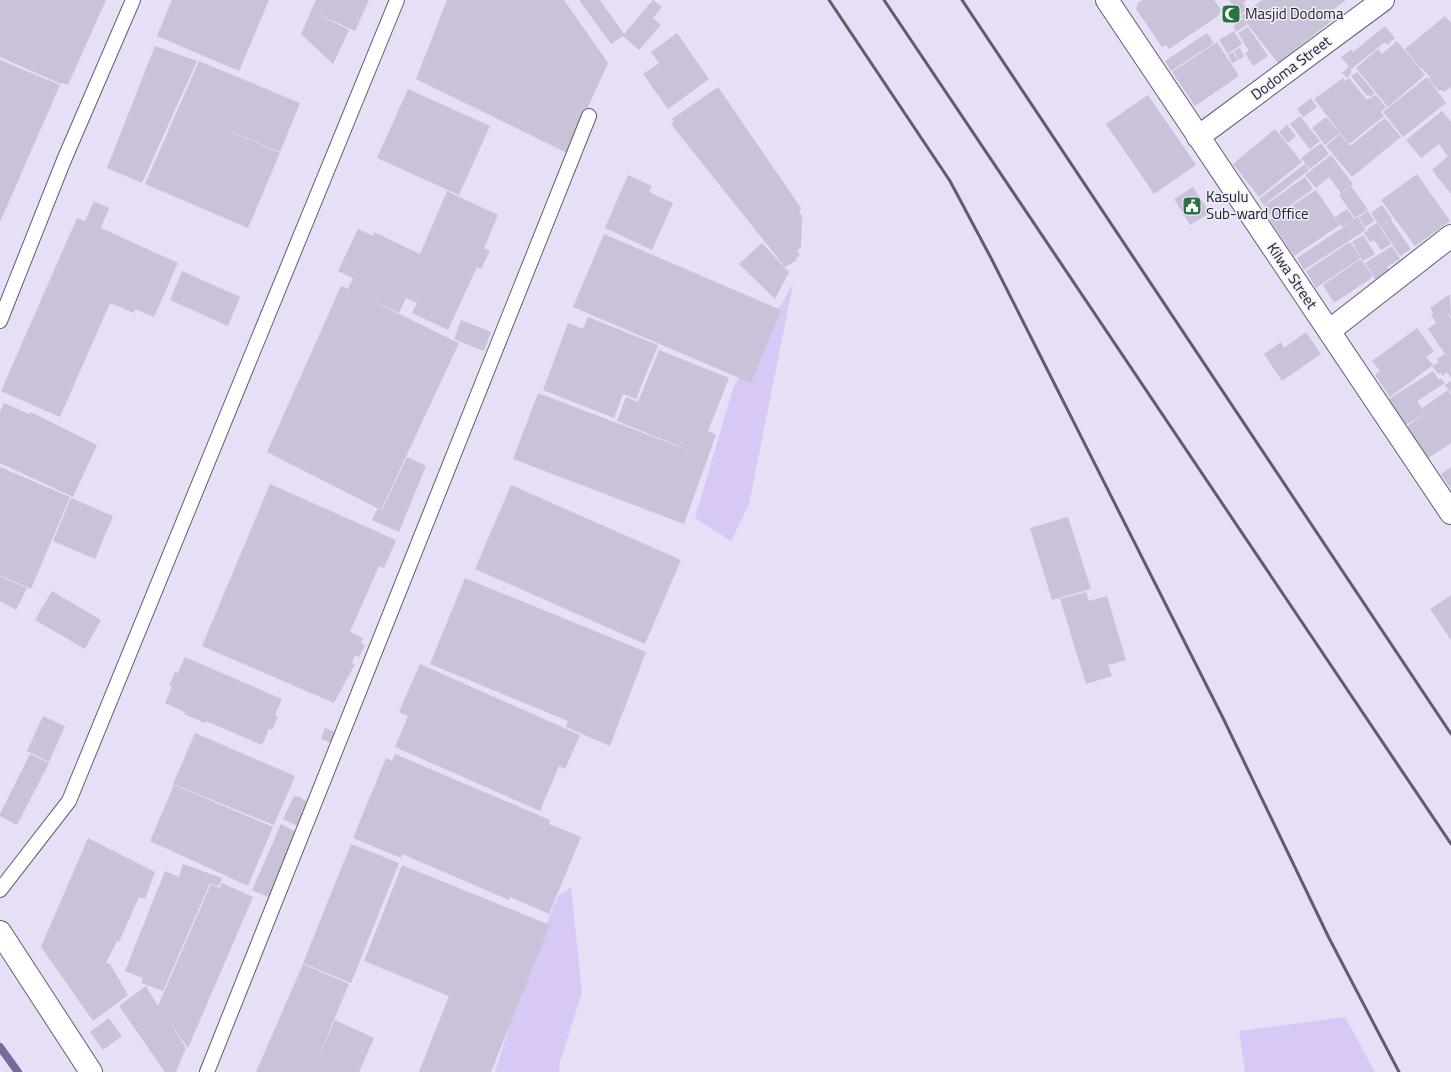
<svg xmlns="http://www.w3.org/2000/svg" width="1451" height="1072" font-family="'Titillium Web',sans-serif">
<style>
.green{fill:#d8c8f6}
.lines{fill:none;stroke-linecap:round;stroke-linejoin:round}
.stream{stroke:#7b689d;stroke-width:8}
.building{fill:#c9c2d8}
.lane-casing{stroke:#645d71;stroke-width:16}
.street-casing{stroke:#645d71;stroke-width:24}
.lane{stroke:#fff;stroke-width:14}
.street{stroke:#fff;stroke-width:22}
.rail{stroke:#605c69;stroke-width:3}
.labels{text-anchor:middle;stroke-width:3;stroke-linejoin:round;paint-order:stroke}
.poi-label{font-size:15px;fill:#1f1d25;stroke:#f3eefc;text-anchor:start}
.street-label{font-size:15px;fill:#1f1d25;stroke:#f3eefc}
</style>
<rect width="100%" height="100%" fill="#e7dff6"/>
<path class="green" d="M793,284L749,504L731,541L695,518L733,388Z
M571,887L582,993L560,1062L559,1072H495L522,987L558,896Z
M1345,1017L1375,1072H1245L1239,1031Z"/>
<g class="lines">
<path class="stream" d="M0,1047L18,1072"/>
</g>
<path class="building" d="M0,0H106L68,85L62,83L61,84L0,57Z
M172,0H269L239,71L157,36Z
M316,0H369L355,31L311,11Z
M447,0H564L608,63L567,153L416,79Z
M579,0H600L624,34L653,0L662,7L653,18L661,25L639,50L623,36L611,44Z
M1143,0H1214L1221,10L1218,16L1169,49L1166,45L1162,47L1136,9L1138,3Z
M1229,0H1247L1243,3L1248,9L1240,15Z
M1262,0H1346L1329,13L1334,19L1278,63L1241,16Z
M1234,9L1237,14L1227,21L1224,16Z
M311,11L349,30L333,64L301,34Z
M1239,14L1242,18L1232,24L1229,21Z
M1445,16L1451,23V87L1444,92L1441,90L1439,91L1429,79L1430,77L1422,68H1420L1405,49Z
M1243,19L1247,25L1236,32L1233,26Z
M1385,26L1395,38L1387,45L1385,42L1350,70L1352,72L1347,78L1342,73L1349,67L1341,57L1351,50L1353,52Z
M1248,27L1268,56L1253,66L1245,53L1249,51L1238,33Z
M1234,31L1242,44L1228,54L1219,40Z
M677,33L709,79L668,109L643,74L659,63L651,52Z
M1207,33L1214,43L1171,71L1165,61Z
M1397,41L1425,75L1388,107L1356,68L1378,49L1382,54Z
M1217,42L1239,76L1195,106L1172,72Z
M155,46L197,61L142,183L107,168Z
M1240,48L1244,56L1239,60L1234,51Z
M1233,52L1238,60L1232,63L1228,55Z
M0,60L60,85L0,222Z
M199,61L300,103L280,152L196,117L280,153L248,228L145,184Z
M1357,72L1375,93L1371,97L1369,95L1367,96L1351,76Z
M1427,77L1446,103L1403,137L1383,112Z
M1343,78L1345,81L1349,78L1367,100L1376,95L1386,107L1381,112L1384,116L1349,144L1314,99Z
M718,87L801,208L799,212L802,216L801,247L797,251L800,255L796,258L797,260L785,267L671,124L674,122L672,119Z
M408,89L490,126L459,195L377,158Z
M1148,95L1196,165L1154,194L1106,124Z
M1311,98L1317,107L1303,117L1297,109Z
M1442,111L1451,122V194L1432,170L1448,156L1439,144L1421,158L1406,140Z
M1300,116L1320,141L1310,149L1290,124Z
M1326,117L1340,133L1325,145L1312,128Z
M1385,118L1401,137L1352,177L1326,146L1340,134L1350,146Z
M1287,125L1296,136L1288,143L1279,132Z
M1275,129L1302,162L1259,197L1233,164Z
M1321,143L1329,154L1310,169L1301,158Z
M1331,155L1353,184L1341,193L1329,177L1316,188L1305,175Z
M1305,164L1309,170L1264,205L1259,199Z
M1417,174L1450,221L1415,246L1381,200Z
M628,175L652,186L649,192L673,203L652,250L605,228Z
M1305,177L1313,189L1273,218L1264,206Z
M1351,186L1368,210L1355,218L1339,195Z
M1193,187L1210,213L1190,225L1174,199Z
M1316,190L1340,225L1294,256L1270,220Z
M447,191L498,215L484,248L490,251L481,269L477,267L448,330L412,313L417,303L406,298L399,313L364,297L459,343L381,510L267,452L341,286L348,289L353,278L338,271L358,229L373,236L374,232L420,254Z
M94,201L109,208L101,228L178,263L154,317L135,309L134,313L110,303L60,417L1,391L77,218L85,221Z
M1382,205L1392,219L1380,227L1371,213Z
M1347,209L1354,219L1342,227L1335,217Z
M1368,211L1374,221L1365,227L1359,217Z
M1358,217L1366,230L1304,270L1297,258Z
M1391,220L1411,249L1400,256L1381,227Z
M1377,223L1391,244L1381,250L1374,240L1370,242L1364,233L1369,230L1367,229Z
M604,234L781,310L751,383L573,307Z
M1363,235L1375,254L1363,261L1352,242Z
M1350,242L1361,258L1316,288L1306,271Z
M762,243L789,272L775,299L739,264Z
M1392,246L1400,259L1387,267L1391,273L1377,282L1365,263Z
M1361,259L1373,277L1334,303L1323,285Z
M182,271L240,297L228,326L170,300Z
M1450,294L1451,317L1445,310L1451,319V378L1447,372L1443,376L1440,373L1438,374L1432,366L1439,362L1437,359L1445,354L1428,329L1436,323L1431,315L1433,313L1430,308Z
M588,317L658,345L636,399L623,394L614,418L543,390L568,323L583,329Z
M461,320L491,332L484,351L454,339Z
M1417,328L1434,351L1426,357L1433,365L1390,397L1375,375L1380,371L1372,361Z
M1306,332L1321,354L1282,381L1264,354L1281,342L1284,348Z
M659,350L729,378L708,431L716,435L684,524L513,459L538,393L701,455L617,421L626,397L638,402Z
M1433,371L1439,380L1441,378L1445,383L1417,401L1422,408L1448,390L1451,395V443L1427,459L1405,428L1425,413L1403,427L1386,401Z
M1451,381V393L1445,385Z
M4,403L29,414L31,412L97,445L73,497L0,463V411Z
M407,457L426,466L399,532L372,520L377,509L384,511L382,510Z
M0,467L70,497L31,589L0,575Z
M1451,467V489L1441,474Z
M270,484L396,540L384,568L379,566L350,632L363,638L361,643L365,645L359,657L355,655L352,663L355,664L334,703L202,646Z
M511,485L681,560L645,644L475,569Z
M71,498L113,516L95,559L53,541Z
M1068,517L1091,589L1052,600L1030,528Z
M0,576L27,588L16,610L0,601Z
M465,578L646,652L610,746L566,727L568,721L430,664Z
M52,591L101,620L85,649L35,620Z
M1086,592L1089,601L1107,596L1126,660L1108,665L1112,676L1086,684L1060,599Z
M1451,595V640L1430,609Z
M185,657L282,699L275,715L278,716L272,730L269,729L262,745L206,721L205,723L184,714L185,712L165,703L172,687L169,686L175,672L178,673Z
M420,664L580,735L565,769L559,766L540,811L395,747L408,716L399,712Z
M43,716L65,726L49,762L27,751Z
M325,728L335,732L331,743L321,739Z
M195,733L295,776L274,825L173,784Z
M30,754L49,763L17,825L0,816V814Z
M395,754L550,820L549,824L581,837L549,914L510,897L509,900L402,854L401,858L353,838L386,758L392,761Z
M174,785L273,827L248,886L150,841Z
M294,796L297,797L298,796L312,805L301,828L283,819Z
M281,824L298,833L270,898L252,890Z
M88,838L155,872L145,899L139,897L119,942L117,941L106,963L110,964L128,995L93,1021L41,947Z
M351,844L399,863L351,983L303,963Z
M183,864L222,878L219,886L210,883L163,991L141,983L143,978L125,971L165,871L179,877Z
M402,865L550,925L491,1072H419L449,996L364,961Z
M222,883L253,897L188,1048L169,1021L186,1048L176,1072H165L119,1006L146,986L158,1006L211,884L220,888Z
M303,964L349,984L312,1072H256Z
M109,1018L122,1036L103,1050L90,1032Z
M335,1020L374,1038L359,1072H312Z"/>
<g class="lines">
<g class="lane-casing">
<path id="lane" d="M0,321L64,160L133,0
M0,890L69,801L397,0
M207,1072L589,116"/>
</g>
<g class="street-casing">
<path id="street" d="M1107,0L1451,513
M1198,137L1383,0
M1329,331L1451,236
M0,932L91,1072"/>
</g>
<use href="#lane" class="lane"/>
<use href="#street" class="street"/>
<path class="rail" d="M829,0L950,181L991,258L1223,718L1329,938L1399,1072
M884,0L1451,844
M962,0L1451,734"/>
</g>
<defs>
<g id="mosque-square" transform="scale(1)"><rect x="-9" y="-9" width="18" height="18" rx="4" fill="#287341" stroke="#f3eefc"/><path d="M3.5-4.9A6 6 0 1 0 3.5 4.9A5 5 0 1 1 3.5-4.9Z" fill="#fff"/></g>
<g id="civic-square" transform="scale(1)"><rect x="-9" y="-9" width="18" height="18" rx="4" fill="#287341" stroke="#f3eefc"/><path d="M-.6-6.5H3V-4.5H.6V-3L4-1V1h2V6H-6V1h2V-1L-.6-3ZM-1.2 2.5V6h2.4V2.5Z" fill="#fff"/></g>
</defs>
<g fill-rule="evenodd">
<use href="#mosque-square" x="1231" y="14"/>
<use href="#civic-square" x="1192" y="206"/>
</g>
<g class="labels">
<g class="poi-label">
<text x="1245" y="19">Masjid Dodoma</text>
<text x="1206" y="202">Kasulu<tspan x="1206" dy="17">Sub-ward Office</tspan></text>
</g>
<g class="street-label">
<text transform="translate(1291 68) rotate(-37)" y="5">Dodoma Street</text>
<text transform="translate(1292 276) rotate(56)" y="5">Kilwa Street</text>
</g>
</g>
</svg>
